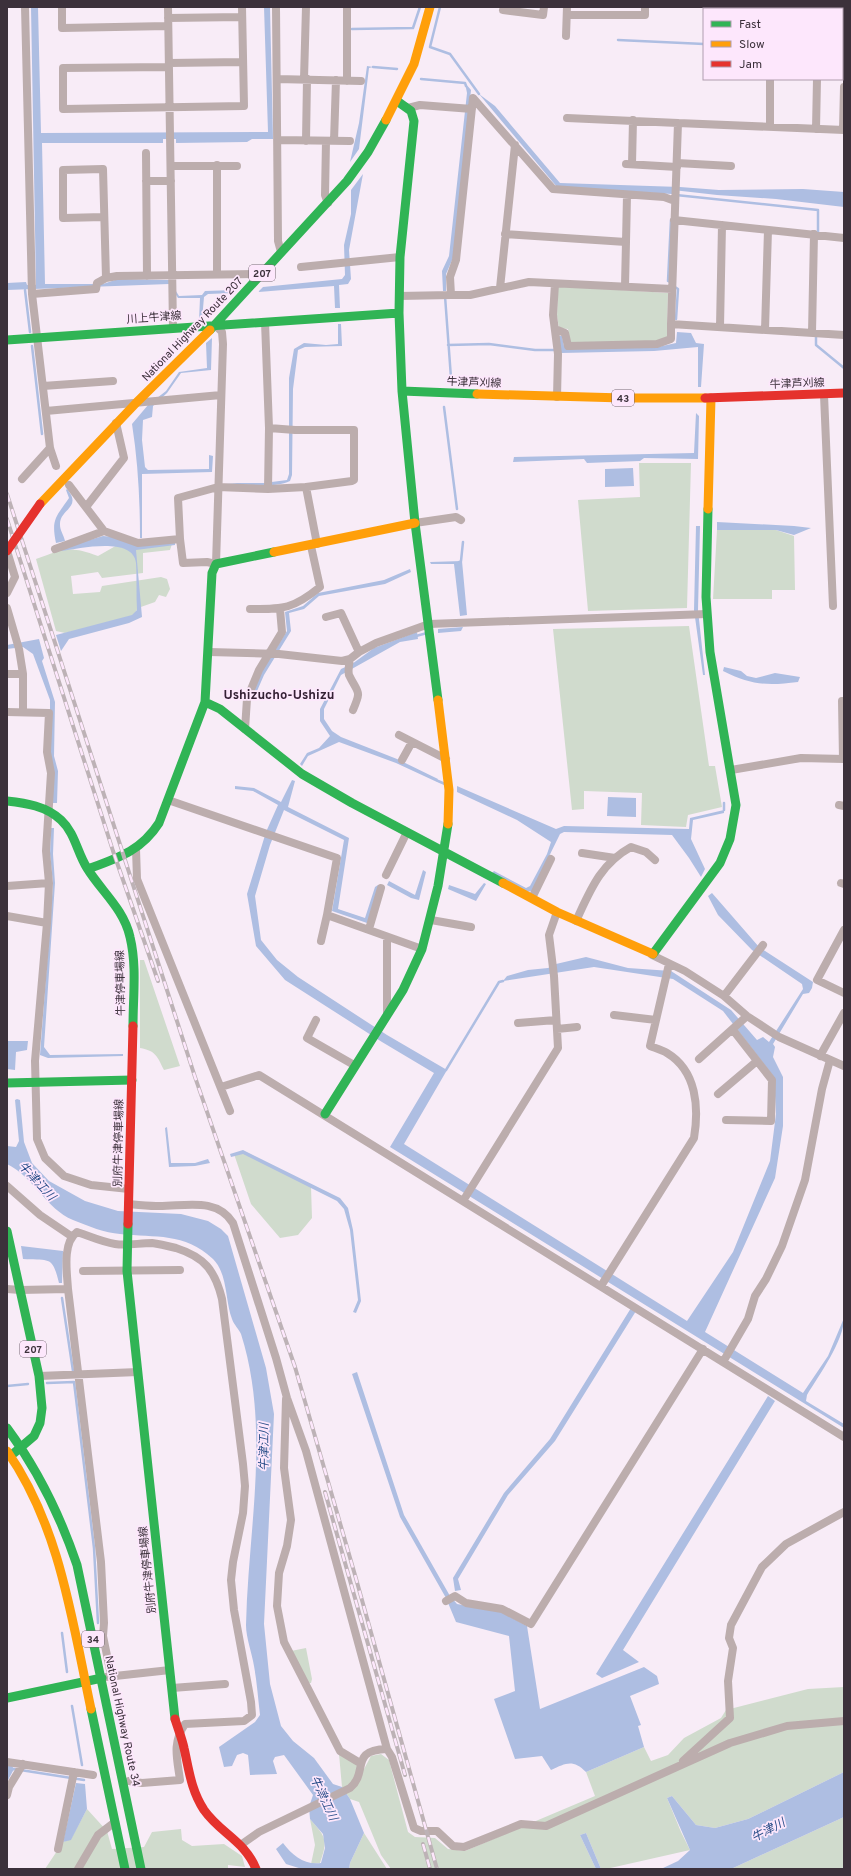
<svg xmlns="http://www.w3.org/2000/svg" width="851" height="1876" font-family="Overpass,'Noto Sans JP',sans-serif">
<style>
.green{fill:#d0dbcd}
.water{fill:#aebee2}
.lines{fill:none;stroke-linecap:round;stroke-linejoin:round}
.stream{stroke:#aebee2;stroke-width:2.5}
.street{stroke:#bcadad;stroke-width:8}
.fast{stroke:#30b455;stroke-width:9}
.slow{stroke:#ff9f0a;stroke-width:9}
.jam{stroke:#e5322d;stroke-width:9}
.rail-casing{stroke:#bdb2b6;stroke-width:4}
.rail{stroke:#fde7fc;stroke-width:2.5;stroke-dasharray:8;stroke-linecap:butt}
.jam-bridge{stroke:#e5322d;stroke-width:9}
.labels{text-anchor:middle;stroke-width:3.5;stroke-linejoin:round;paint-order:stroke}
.shield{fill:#fde7fc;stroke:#766875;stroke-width:1}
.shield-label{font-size:10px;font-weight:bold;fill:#3c313b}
.street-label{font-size:11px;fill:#3c313b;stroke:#fde7fc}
.water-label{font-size:12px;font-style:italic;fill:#2d518b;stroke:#fde7fc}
.quarter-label{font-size:13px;font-weight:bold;fill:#352135;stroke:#fde7fc}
</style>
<rect width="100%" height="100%" fill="#f8ecf7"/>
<path class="green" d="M558,286L668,293L667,337L657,341L570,344L568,329L559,328L557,316Z
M639,463H691L687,608L588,611L578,500L640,497Z
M717,530H776L794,536L795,590H772V599H713Z
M119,544H172L170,550L143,553V573L102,578L98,572L71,576L73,594L100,592L102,586L161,577L167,579L170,589L166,597L159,595L155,602L138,608L132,618L65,633L56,631L36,559C63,549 69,545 98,556Z
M689,626L709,766H715L722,807L688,815L686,827L641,825L642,793L584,791V809L572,810L553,629Z
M140,960H144L180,1066L164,1070C157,1056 156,1051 140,1048Z
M243,1152L311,1187L312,1218L298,1235L280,1238L251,1204L234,1154Z
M306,1648L312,1679L311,1683H308L291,1651Z
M844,1687V1772L748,1819L715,1828L696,1825L672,1796L667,1798L681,1832L690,1850L606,1869H601L586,1833L580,1835L596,1869H391L381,1855L359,1802L350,1799L342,1787L339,1754L354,1761L364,1769L371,1756L381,1754L389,1760L408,1832L415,1837L435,1838L448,1849L465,1851L595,1796L586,1772L644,1747L651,1761L668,1755L684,1738L721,1718L726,1710L808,1689Z
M87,1809L107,1831L112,1849L144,1847L152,1832L181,1829L182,1840L192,1846L224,1844L242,1856L245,1867L228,1865V1869H45L63,1842L71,1839Z
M844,1817V1869H731Z
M310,1819C326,1837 328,1840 320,1863L311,1864L315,1845Z
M364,1833L387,1869H349L350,1863Z"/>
<path class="water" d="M31,7H38L41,133L268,132L264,7H270L273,139H252L247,142L176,143V139H163V143H42L45,284H103L118,279L169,280L179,296L202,295L205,291L236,290L233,293L208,294L204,297L202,320L199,321L200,298H178L169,284L7,290V283L26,282L27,285H36Z
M367,66L373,67L369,68L359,149L350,162L359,123Z
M465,83L471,90L453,258L446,274V291H443L442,271L449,256L467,93Z
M479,94L495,106L560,183L680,187L719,190L803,189L844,192V207L776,199L717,195L673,190L672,194L557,187Z
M363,174L349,250L351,279L348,284L339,285L340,308H335L334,286L258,292L263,287L342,279L345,275L344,245L351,214V190Z
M338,324H341L342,346L305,347L298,350L293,389L292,475L290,481C272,489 245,484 225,483H264L287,480L289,474V378L294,349L304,343L326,345L338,344Z
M677,332L691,333L696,343L704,344L701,387H698V347L654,351L561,353L558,336H562L564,346L568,349L658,347L676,343Z
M212,338L211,370L181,373L167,393L153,406L152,417L143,420L142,440L145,467L148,470L209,469V455L213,456L212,472L142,474V538H140C140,500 138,462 132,424L148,405L166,391L179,372L207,368L206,343Z
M696,413L699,416L698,459L644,458L640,461L587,463L584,459L513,462L514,457L694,453Z
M633,468L634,486L605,487V469Z
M67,489C83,508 59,509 60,525C60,530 64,536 65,541L56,543C51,519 56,517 69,498L66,490Z
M717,522L794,526L811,528L794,535L776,530H717Z
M696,526H700L698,610L705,675H703L694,610Z
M103,536L175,543V545L136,550L142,617L129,623L69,639L61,651L56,635L132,615L137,610C136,594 137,578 136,563C133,536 79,549 61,551L59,549Z
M462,561L467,615L460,616L454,564H431L430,562Z
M410,569L411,572L385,584L319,596L304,609L289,613L291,631L264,675L254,698L252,697L260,674L287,631L285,612L303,606L318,593L384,580Z
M463,627L461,631L438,633V629Z
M417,632L418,639L400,642L341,675L324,709V719L332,731L341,737L397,759L438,779L437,782L396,763L339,742L308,756L302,766L300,764L307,753L319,748L330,736L320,721V709L341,669L352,664L374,648Z
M39,639L44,658L42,661L55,702L54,756L58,771L57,803H53L50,752V700L33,654L23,647L7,649V645Z
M724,667L741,671L747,676L756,678L775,673L800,677L798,682C767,686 751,685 723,671Z
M292,780L295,781L288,807L349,838L338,909L365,918L375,887L378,885L380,889L367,923L332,911L344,840L284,810L270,845L255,896L261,940L277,960L298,977L387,1035L447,1070L404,1144L687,1321L733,1252L770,1161L776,1114L774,1077L723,1011L673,979L594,967L503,981L507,976L528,970L548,968L556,964L586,957L628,968L671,971L731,1010L757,1040L763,1037L769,1042L803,989L802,984L752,950L718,915L708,896L712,893L759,947L813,982L812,988L809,993L803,994L773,1044L775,1047L773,1057L783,1077V1126L775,1178L705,1332L803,1393L828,1356L844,1318C844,1341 819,1375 807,1395L806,1401L844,1424V1428L390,1147L434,1073L382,1042L285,980L256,946L247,894L266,832L278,805L253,791L235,789V786L254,788L281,802Z
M457,786L556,829L564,826L689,829L690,818L724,810V813L693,820L691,839L705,869L701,877L689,858L672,835L564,832L560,834L532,891L527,892L492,873L494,871L526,888L530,886L547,854L551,842L517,820L457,792Z
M608,797L636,798V817L607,816Z
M51,828H54L53,854L55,883L44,1047L50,1055L123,1054V1056L48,1058L40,1055L53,884L50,854Z
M423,870L426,872L419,900L411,898L387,885L389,881L415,895Z
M484,883L486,884L476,901L448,889L449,885L475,894Z
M7,1041H28L27,1050L16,1052L15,1070L7,1069Z
M17,1099L20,1100L24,1142L32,1163L49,1181L85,1201L118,1211L181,1214L208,1221L221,1229L228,1236L266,1368L274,1414L264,1624L270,1684L281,1726L293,1741L314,1758L333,1784L342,1787L350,1799L364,1833L350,1863L349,1869H302L286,1864L276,1849L283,1843C293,1856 304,1865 321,1863L325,1848L323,1834L310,1819L309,1807L313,1795L284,1755L275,1757L273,1761L277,1774L250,1775L248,1755L243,1753L237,1755L232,1766L224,1767L219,1747L255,1722L260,1715C258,1699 257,1682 254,1666C252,1653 246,1638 246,1625C248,1529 271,1428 241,1334C239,1329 234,1325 232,1319C225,1301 228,1274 213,1259C184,1232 156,1238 120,1234C105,1233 88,1226 73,1220C46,1209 34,1177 7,1164V1146L16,1147L19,1141L15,1100Z
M167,1127L171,1163H195L208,1159L210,1163L195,1166L169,1167L165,1128Z
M243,1150L340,1198L348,1208L353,1230L361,1301L356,1313L353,1312L358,1300L350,1230L344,1209L337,1201L243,1154L231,1157L230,1154Z
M21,1246L63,1251L62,1283H59C52,1255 50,1261 23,1259Z
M631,1308L636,1311L555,1441L508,1495L458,1579L461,1590L455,1591L453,1578L504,1493L550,1439Z
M357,1372L404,1515L450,1596L457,1604L501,1612L527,1626L540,1709L644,1667L657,1676L659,1684L630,1696L641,1725L638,1726L644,1747L586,1772C573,1759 566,1763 551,1770L542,1756L515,1759L494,1699L515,1691L509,1636L456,1622L446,1598L400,1517L352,1374Z
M768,1396L775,1401L623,1650L639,1662L602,1678L596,1674Z
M7,1765L12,1766L14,1769L7,1782Z
M844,1772V1817L731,1869H661L678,1861L690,1850L667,1798L672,1796L696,1825L715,1828L748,1819Z
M76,1783L85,1784L87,1809L71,1840L63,1842Z
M586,1833L601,1869H596L580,1835Z"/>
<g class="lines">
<path class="stream" d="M440,7L430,47L450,54L479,94
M352,29L413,28L420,7
M618,40L704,44
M842,50H844
M373,67L397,69
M421,79L465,83L466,86
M676,195L818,210V233
M670,282L668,281L671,220
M675,287L678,289L676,319
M25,290L30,332
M445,296L451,378
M816,334V345L844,368
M448,345L489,344L535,350H555
M32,346L42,434
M444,407L457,509
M459,562L461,561L463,542
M416,636L427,633
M438,781L445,784
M724,810V803
M446,1070L499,982L503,981
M62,1298L73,1371
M47,1383L74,1382L94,1548L98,1623
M7,1386L28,1384
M62,1633L67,1672
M72,1706L82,1765
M7,1770L14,1769L84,1780"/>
<path class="street" d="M25,7L32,294L50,448L56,466
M62,7V28L168,26
M168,7L173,328
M276,7L278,241L281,252
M504,7L503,10L543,15L544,7
M567,15H645V7
M168,18L242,17
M566,36L567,7
M169,63L243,62
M169,67L63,68V109L244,106L242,7
M277,79L361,81
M304,79L306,7
M347,81V7
M408,108L420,105L472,109
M567,118L678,123
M770,127V79
M816,129L817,79
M843,130L844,87
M844,130L678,123L671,324L844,335
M278,140L350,141
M306,141L307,79
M326,141L325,195L328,203
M334,141L336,80
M146,153L147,276
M677,163L731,166
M626,164L677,167
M632,164L633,120
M217,165V274
M171,166H237
M146,181H171
M104,217L63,218V170L103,169L106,278
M674,220L844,238
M505,234L626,242L625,286
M626,242L627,195
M301,267L400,257
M555,284L553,315L558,354L557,397
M500,288L515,145
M672,289L529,282L470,295H451L450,277L456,260L473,98L553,189L664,197L675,201
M32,294L96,289L97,283L106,278L117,276L261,274
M399,296L451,295
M265,322L269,428L268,489
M720,327L722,225
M555,329L565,333L568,346L657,344L671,339V324
M765,330L768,230
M812,333L814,234
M43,386L113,381
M824,395L833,606
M46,411L221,395
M22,479L50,448
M69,485L104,531L138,543L180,539L183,563L207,562L216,564L223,344L222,332L215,325
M306,487L317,544
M86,507L124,458L116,423
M415,523L456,517L461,520
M180,539L178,498L218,487L268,489L306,487L352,481L354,480V430H295L269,428
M55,549L104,531
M7,551L15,577L7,593
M7,608L19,649L23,674V712
M250,609C284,609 293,609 320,587L311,546
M326,617L341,613L359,652
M209,652L279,654L342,661L350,659L359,652L376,643L429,624L707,614
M350,659C349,664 348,671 349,675C358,694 362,689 353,710
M7,674H23
M7,712L49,713L47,752L51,773L46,851L49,883L47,923L35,1061L37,1139L45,1158L64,1176L91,1185L129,1189
M245,729L247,699L259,670L282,632L280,609
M399,735L446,759
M843,759L842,701H844
M402,760L412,742
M731,770L801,758L844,759
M168,800L337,858L327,915L422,949
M839,805L844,806
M136,849L137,879L230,1111
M582,853L615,858
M386,875L407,832
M841,883L844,884
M7,886L49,883
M532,898L551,859
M7,916L47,923
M431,920L471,927
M576,921C590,891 600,864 631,847L646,852L655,860
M369,929L381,888
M844,930L817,980L844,993
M387,937V1014
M321,941L327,915
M652,955L685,971L724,996L747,1016L779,1037L844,1066
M724,996L763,945
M614,1015L656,1020
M316,1020L307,1038L354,1065
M518,1023L556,1020
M557,1029L577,1027
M820,1056L844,1013
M699,1059L747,1016
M221,1087L259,1075L844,1437
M718,1094L757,1061
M726,1120L771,1121L772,1080L733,1030
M7,1186L40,1215L71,1236
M463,1201L558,1048L554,976L549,935L557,912
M128,1204C138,1205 147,1206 156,1206C183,1207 216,1196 233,1223L276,1358L287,1398L306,1451L387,1749
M83,1271L180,1270
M601,1286L694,1138C699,1108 697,1071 667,1053C662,1050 655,1048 650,1046L669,964
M7,1289L20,1290L68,1289
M723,1362L748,1319L755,1296L766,1279L782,1246L805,1180L822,1089L830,1060
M39,1376L138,1372
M286,1399L284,1468L291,1520L287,1546L279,1573L277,1606L284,1642L340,1751L360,1763
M446,1601L455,1596L466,1603L502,1609L531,1624L703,1349
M111,1675L103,1636L104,1623L101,1562L68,1289C67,1272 62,1243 77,1232C89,1236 102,1242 115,1244C127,1246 139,1243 152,1243C160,1244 168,1246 176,1248C204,1257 215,1270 222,1299L243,1464L245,1486L243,1513L233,1562L231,1580L234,1610L251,1702L252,1715L244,1721L185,1724C172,1743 177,1758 180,1780L142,1783L129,1781
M106,1677L170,1670
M172,1688L225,1684
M683,1761L730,1718L728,1681L733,1648L729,1638L731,1625L762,1567L786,1544L844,1512
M7,1762L93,1775
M7,1795L9,1787L23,1764
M242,1844L259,1832L350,1788C369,1772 349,1750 387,1749L392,1757L414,1828L421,1831H437L453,1846L464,1847L521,1824L546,1826L730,1743L787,1726L844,1721
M58,1849L74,1772
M78,1869L98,1835L115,1822"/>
<path class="fast" d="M397,101L411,111L414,121L400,257L399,313L402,391L477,394
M210,330L347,181L368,152L386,120
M7,340L399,313
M402,391L415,523L438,700
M205,702L220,709L302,774L352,803L503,883
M7,801C26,803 46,806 61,820C75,833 77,852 87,868C101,891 124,909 130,937C137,966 133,996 133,1026
M88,869C118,858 141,851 159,823L205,702L212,573L216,564L274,552
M653,954L720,863L730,839L736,805L710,652L706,597L708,509
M7,1083L132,1080
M325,1114L403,990L422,949L438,886L448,824
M128,1224L127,1271L175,1719
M7,1231L39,1376L42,1408L40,1423L34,1436L14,1453
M7,1428C38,1470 60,1515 77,1565L141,1869
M7,1698L102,1678
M91,1709L125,1869"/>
<path class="slow" d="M386,120L414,64L430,7
M477,394L623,398H705
M40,504L137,402L210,330
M708,509L711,398
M274,552L415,523
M438,700L449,790L448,824
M503,883L557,912L653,954
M7,1451C60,1527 72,1620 91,1709"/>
<path class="jam" d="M705,398L844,393
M128,1224L133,1026
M175,1719C178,1729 182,1738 184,1748C189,1770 191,1790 204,1810C220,1833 245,1841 256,1869"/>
<g class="rail-casing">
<path id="rail" d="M7,494L195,1077L295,1367L355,1575L437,1869
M7,519L113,851L158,981
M325,1492L405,1775
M423,1844L430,1869"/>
</g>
<use href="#rail" class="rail"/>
<path class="jam-bridge" d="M7,551L40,504"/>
</g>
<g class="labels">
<g class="shield">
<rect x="249" y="265" width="26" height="16" rx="3"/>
<rect x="612" y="390" width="22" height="16" rx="3"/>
<rect x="20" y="1341" width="26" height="16" rx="3"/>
<rect x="82" y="1631" width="22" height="16" rx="3"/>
</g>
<g class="shield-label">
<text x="262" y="277">207</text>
<text x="623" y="402">43</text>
<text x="33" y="1353">207</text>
<text x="93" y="1643">34</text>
</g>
<g class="street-label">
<text transform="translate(154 317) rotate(-4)" y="4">川上牛津線</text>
<text transform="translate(192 329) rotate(-46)" y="4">National Highway Route 207</text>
<text transform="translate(474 382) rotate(2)" y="4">牛津芦刈線</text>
<text transform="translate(797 383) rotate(-2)" y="4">牛津芦刈線</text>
<text transform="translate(120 983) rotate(-91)" y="4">牛津停車場線</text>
<text transform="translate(118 1143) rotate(-89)" y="4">別府牛津停車場線</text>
<text transform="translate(147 1570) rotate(-96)" y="4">別府牛津停車場線</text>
<text transform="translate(123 1721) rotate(78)" y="4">National Highway Route 34</text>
</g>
<g class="water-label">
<text transform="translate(37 1181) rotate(47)" y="4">牛津江川</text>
<text transform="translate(264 1447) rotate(-90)" y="4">牛津江川</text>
<text transform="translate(324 1798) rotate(65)" y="4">牛津江川</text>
<text transform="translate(768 1830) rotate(-28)" y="4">牛津川</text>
</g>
<g class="quarter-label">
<text x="279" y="699">Ushizucho-Ushizu</text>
</g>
</g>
<rect width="851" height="1876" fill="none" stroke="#3c313b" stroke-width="16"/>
<rect x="703" y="8" width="140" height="72" fill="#fde7fc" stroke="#b09eaf"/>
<rect x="711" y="21" width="20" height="6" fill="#30b455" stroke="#b09eaf"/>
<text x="739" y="28" font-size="12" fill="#3c313b">Fast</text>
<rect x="711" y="41" width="20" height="6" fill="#ff9f0a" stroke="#b09eaf"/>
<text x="739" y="48" font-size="12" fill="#3c313b">Slow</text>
<rect x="711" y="61" width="20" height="6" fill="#e5322d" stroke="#b09eaf"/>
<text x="739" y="68" font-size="12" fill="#3c313b">Jam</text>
</svg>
